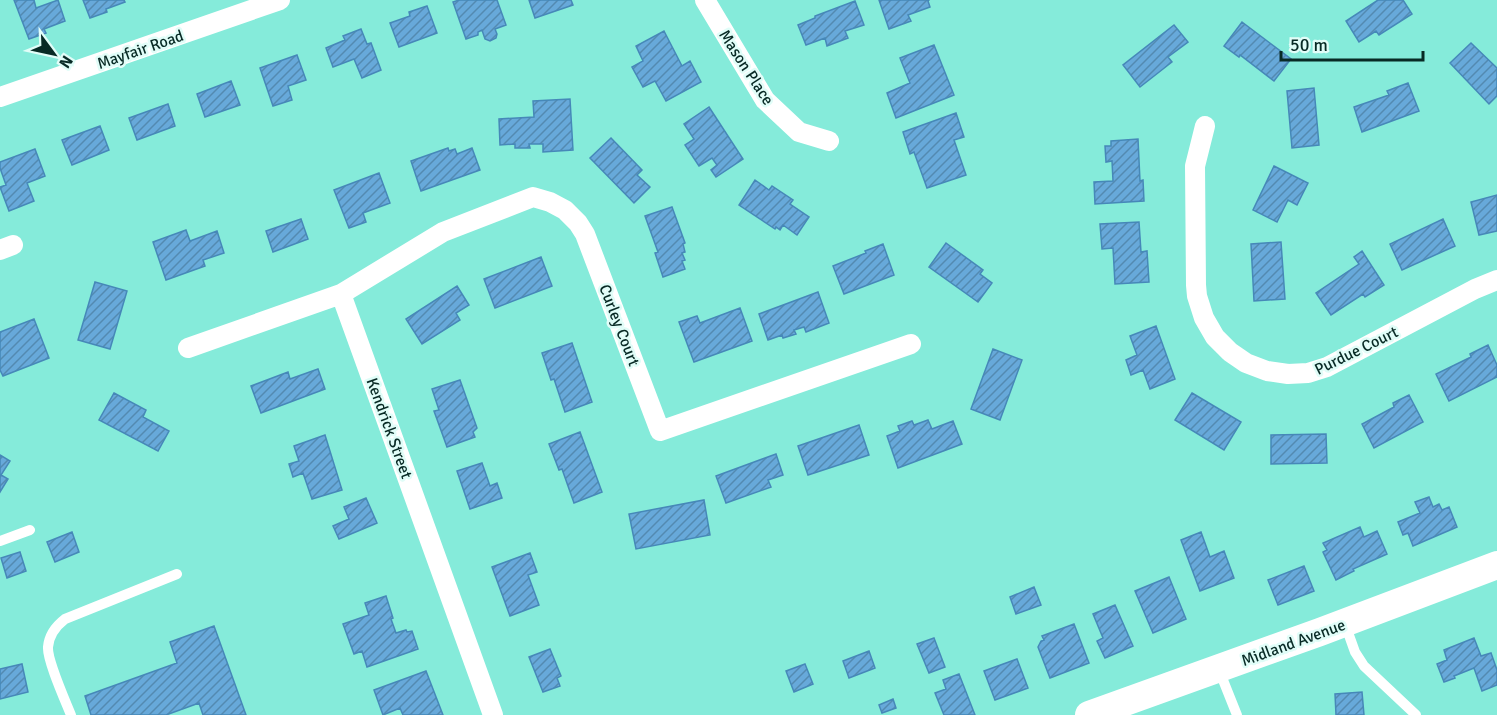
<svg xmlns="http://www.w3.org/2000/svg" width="1497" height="715" font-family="Signika,sans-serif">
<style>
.building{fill:url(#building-hatch);stroke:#4688b8;stroke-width:1.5}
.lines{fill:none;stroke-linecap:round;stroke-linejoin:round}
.lane{stroke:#fff;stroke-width:10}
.street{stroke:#fff;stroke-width:20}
.secondary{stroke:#fff;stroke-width:28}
.labels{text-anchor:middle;stroke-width:5;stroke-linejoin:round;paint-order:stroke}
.street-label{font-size:16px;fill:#082a25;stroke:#e1fdf8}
</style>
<defs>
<pattern id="building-hatch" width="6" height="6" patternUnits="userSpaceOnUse" patternTransform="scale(1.5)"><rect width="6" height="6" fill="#67a9da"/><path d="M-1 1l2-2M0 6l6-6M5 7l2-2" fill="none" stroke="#538ab1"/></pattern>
</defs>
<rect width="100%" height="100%" fill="#85ebda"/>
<path class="building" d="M14,0H34L36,8L58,0L65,21L44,29L46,33L29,39Z
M83,0H124L125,2L106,9L107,12L90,18Z
M459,0H497L506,25L495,29L497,34L496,38L490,41L485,39L482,30L478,32V35L466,39L453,2Z
M529,0H571L573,5L535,18Z
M879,0H929L928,1L930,7L908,15L911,21L889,29Z
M1378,0H1403L1412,14L1379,35L1376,31L1359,42L1346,21Z
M855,1L864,25L845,31L848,38L827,46L825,38L806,45L798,25L815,18V16Z
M427,6L437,33L399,47L390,23L410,16L409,12Z
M1242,22L1291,59L1274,81L1240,55L1239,57L1224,46Z
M1174,25L1188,42L1168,57L1172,62L1140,87L1123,65Z
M361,29L367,44L371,43L381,70L362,78L354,59L333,67L326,48L345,40L343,36Z
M664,31L682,66L690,61L701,82L666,101L655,81L643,87L632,67L643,61L636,46Z
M1471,43L1497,68V96L1489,104L1450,63Z
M934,45L954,95L896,118L887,93L910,83L900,58Z
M297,55L306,80L288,86L292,100L273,106L260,68Z
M231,81L240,105L205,117L197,94Z
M1408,83L1419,111L1362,132L1354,107L1389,95L1387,91Z
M1314,88L1319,145L1292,148L1287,91Z
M570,99L573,150L543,152V144H529L530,148H515V144L500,145L499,119L534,117L533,101Z
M168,104L175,126L137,140L129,118Z
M709,107L743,159L716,177L711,170L717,165L712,158L699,166L685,145L694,139L684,124Z
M956,113L964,137L954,140L966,175L927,188L914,152L910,154L903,132Z
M100,126L109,150L72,165L62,140Z
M611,138L642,170L637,175L650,187L634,203L590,158Z
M1138,139L1140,181L1143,180L1144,201L1095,204L1094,182L1113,181L1112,161L1106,162L1105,146H1111V141Z
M448,148L449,151L455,149L457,154L472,148L480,170L421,191L411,161Z
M35,149L45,176L27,183L34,201L9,211L0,187L6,185L0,168V162Z
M1274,166L1308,183L1297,205L1288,200L1277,222L1253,210Z
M379,173L390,203L363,213L366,222L349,228L334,190Z
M755,180L769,190L772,186L793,200L790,204L809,217L797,235L783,225L780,230L776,227L775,229L739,205Z
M1497,195V231L1479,235L1471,202Z
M672,207L685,243L683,244L685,252L682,253L685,260L682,261L685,269L663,277L655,253L658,252L645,216Z
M301,219L308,239L273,252L266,231Z
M1443,219L1455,246L1402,270L1390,244Z
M1139,222L1141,252L1147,251L1149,282L1115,284L1113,248L1102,249L1100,224Z
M186,230L190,241L217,231L224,253L203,260L205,266L166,280L153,242Z
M1281,242L1285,299L1254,301L1251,244Z
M946,243L983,270L980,274L992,283L978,302L929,267Z
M883,244L894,275L844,294L833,266L866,253L865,251Z
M1362,251L1384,285L1365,297L1363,294L1331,315L1316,293L1359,264L1354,257Z
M541,257L552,286L495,308L484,279Z
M95,282L127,291L110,349L78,340Z
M457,286L469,305L456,313L460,320L422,344L406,319Z
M818,292L829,323L806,332L804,327L794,330L796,334L783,338L782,335L768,340L759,314Z
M740,308L752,341L694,362L679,322L697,316L700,323Z
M34,319L49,358L3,376L0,370V332Z
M1156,326L1175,379L1150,389L1143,370L1131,375L1126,360L1137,355L1130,336Z
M572,343L592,402L565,412L554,379L551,380L542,353Z
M1488,345L1497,365V377L1449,401L1436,374L1471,357L1470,354Z
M993,349L1022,360L1000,420L971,409Z
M318,369L325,389L261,413L251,386L288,372L290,379Z
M460,380L477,428L473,432L475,437L447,447L434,411L439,410L432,389Z
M114,393L146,410L143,417L169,431L158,451L99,420Z
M1192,393L1241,422L1224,450L1175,420Z
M1409,395L1423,422L1374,448L1362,424L1394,407L1393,403Z
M928,420L932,429L953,421L962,444L898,468L887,436L900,431L898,426L912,421L914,425Z
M859,425L869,455L808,475L798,446Z
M580,432L602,492L574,503L562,469L559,470L549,444Z
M1326,434L1327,463L1271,464V435Z
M325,435L342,490L312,499L303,473L293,477L289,464L299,461L294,446Z
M776,454L783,475L768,480L771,487L726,503L716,476Z
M0,455L10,461L1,475L8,479L0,492Z
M482,463L490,486L497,483L502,498L470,509L457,471Z
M1429,497L1433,507L1439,504L1442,510L1449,507L1457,527L1413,546L1408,533L1403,535L1398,522L1420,513L1415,502Z
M366,498L377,523L339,539L333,526L349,519L344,507Z
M704,500L710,535L636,549L629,514Z
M1360,527L1364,537L1377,531L1387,554L1353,569L1354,571L1336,580L1323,552L1327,550L1323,543Z
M72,532L79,552L55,562L47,542Z
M1201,532L1210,557L1224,551L1234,578L1200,591L1181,540Z
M20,552L26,571L7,578L1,558Z
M530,553L537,572L528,575L539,605L510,616L492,567Z
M1304,566L1314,591L1278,605L1268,580Z
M1169,577L1186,619L1153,633L1135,591Z
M1034,587L1041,605L1016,614L1010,597Z
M386,596L393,618L391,619L396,633L406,630L407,632L412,631L418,649L367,667L362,651L354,654L343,624L369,615L365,603Z
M1115,605L1133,646L1105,658L1097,641L1103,638L1093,614Z
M1074,624L1089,663L1050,678L1038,647L1041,641L1044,640L1042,636Z
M214,626L246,715H203L199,703L166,715H91L85,696L177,663L170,642Z
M934,638L945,667L929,673L917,644Z
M1474,638L1481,656L1491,653L1497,670V685L1482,691L1474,668L1454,676L1455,678L1444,682L1437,664L1447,660L1444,650Z
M550,649L561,676L557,678L560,686L543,692L529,657Z
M869,651L875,668L849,678L843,661Z
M1017,659L1028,688L995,700L984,671Z
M22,664L28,692L0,699V669Z
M805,664L813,684L794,692L786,671Z
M426,671L443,715H403L400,708L383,715L374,690Z
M959,674L975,715H944L935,693L946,689L943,680Z
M1362,692L1364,715H1336L1335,694Z
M893,699L896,708L882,713L879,705Z"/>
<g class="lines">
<path class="lane" d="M0,541L30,530
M1345,624L1355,652L1364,666L1416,715
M1219,670L1237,715
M71,715C65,700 47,660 48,647C49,635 56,626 65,619L177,574"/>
<path class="street" d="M705,0L765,100L799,132L829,141
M0,97L280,0
M1205,126L1195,166L1196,285L1197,296L1204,318L1215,337L1230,352L1246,363L1267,371L1288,374L1308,373L1327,367L1475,289L1497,280
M0,250L13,245
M341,294L493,715
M188,348L341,294L443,232L533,197L550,202L565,210L578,223L585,234L660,431L911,344"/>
<path class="secondary" d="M1089,715L1320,632L1497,565"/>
</g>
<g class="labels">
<g class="street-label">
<text transform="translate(140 49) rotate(-19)" y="6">Mayfair Road</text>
<text transform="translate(747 67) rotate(57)" y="6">Mason Place</text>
<text transform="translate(620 325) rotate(69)" y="6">Curley Court</text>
<text transform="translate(1356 350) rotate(-26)" y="6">Purdue Court</text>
<text transform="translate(390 428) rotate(70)" y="6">Kendrick Street</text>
<text transform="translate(1293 642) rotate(-20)" y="6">Midland Avenue</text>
</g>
</g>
<g transform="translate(54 54) rotate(123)" stroke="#e1fdf8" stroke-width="4.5" paint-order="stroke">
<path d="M0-4.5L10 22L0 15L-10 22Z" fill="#082a25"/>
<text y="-9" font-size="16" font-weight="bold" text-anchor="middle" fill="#082a25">N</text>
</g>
<path d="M1281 51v9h142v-9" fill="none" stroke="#082a25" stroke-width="3"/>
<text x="1290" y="51" font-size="18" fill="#082a25" stroke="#e1fdf8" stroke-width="4.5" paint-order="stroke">50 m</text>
</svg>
